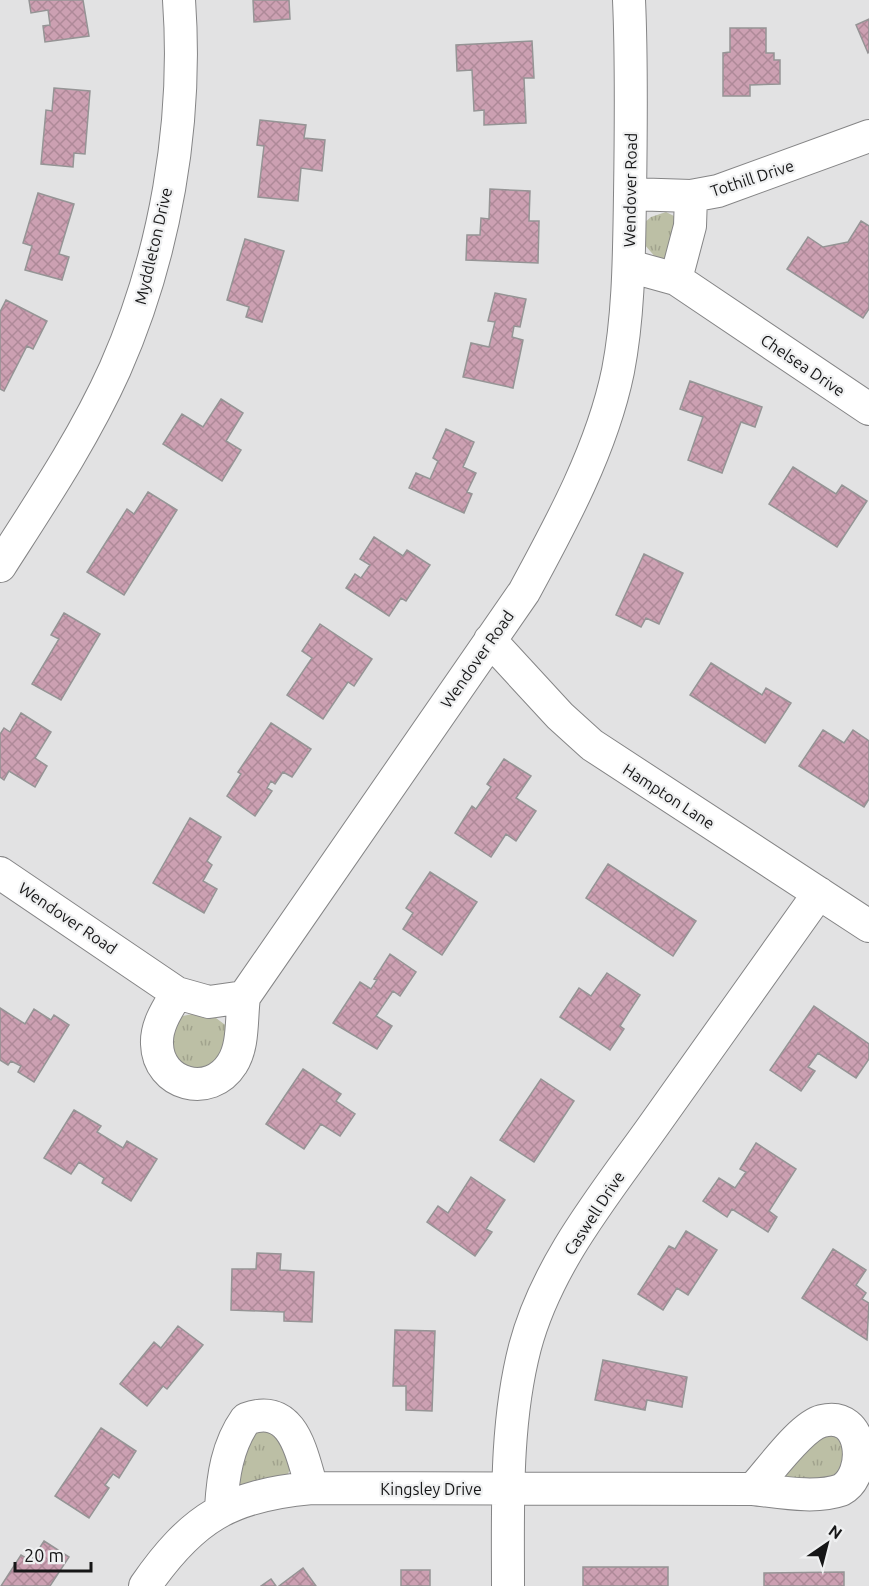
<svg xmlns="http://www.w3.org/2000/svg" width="869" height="1586" font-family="Ubuntu,sans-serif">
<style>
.grass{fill:url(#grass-tufts)}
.building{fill:url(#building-cross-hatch);stroke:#959495;stroke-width:1.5}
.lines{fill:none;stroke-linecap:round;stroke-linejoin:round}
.minor-casing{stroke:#858586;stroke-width:34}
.minor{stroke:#fff;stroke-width:32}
.labels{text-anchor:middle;stroke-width:4.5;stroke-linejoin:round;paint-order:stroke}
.street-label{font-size:16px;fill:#161617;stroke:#eff0f1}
</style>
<defs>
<pattern id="grass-tufts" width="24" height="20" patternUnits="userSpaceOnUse" patternTransform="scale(1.5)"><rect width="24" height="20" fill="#bcbfa5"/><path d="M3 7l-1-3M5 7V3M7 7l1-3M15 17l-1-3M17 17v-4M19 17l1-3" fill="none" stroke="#a1a38d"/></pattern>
<pattern id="building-cross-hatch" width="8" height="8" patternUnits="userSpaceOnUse" patternTransform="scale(1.5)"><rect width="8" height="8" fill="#cca0b2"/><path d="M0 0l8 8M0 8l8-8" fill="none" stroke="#ae8998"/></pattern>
</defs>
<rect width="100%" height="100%" fill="#e2e2e3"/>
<path class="grass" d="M666,212L678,218L672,249L664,259H657L644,244V223L651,217Z
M197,1013L216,1018L228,1027L227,1054L195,1077L166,1046L178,1017Z
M251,1431H276L291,1466L288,1474L242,1485L238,1482Z
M836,1433L852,1460L830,1479H785L782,1474L816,1439Z"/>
<path class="building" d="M29,0H83L89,36L45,42L43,26L50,25L48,10L31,13Z
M253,0H289L290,19L254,22Z
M869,19V52L868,53L856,25Z
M730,28H766V53H774V60H780V84L750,85V96H723V53L730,52Z
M532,41L534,78H524L526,123L484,125V110L474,111L472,70L457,71L456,45Z
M54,88L90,91L85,154L74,153L73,167L41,164L46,110L52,111Z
M260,120L306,125L304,138L325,140L322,171L301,168L298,201L258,197L264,146L257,145Z
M490,189L530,191L529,221H539L538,263L466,260L467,235H480L481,218L489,219Z
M38,193L74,204L59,254L69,257L62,280L25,270L32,246L23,243Z
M861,221L869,226V309L863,318L787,269L808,237L823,247L848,242Z
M245,239L284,251L262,322L246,317L249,307L227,300Z
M495,293L526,299L520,327L514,326L512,337L523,340L513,388L463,377L471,343L489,347L495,322L488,321Z
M6,300L47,321L33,349L27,346L4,391L0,389V312Z
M690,381L762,407L755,427L741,422L722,473L688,460L703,417L680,409Z
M221,399L243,413L226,441L241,450L222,481L163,444L182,414L203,427Z
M446,429L474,442L463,467L476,473L467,492L472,494L464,513L409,488L416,473L430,479L438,461L433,458Z
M793,467L836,494L842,485L867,501L837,547L769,504Z
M148,492L177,510L124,595L87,572L127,509L134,514Z
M374,537L403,556L407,550L430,565L406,601L401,598L389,616L346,588L355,574L361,578L370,565L360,559Z
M644,554L683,573L659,624L646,618L641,627L616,615Z
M64,613L100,634L61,700L32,684L59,639L51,635Z
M320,624L372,659L354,686L348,682L323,719L287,695L312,658L302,651Z
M711,663L762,695L766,688L791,703L765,743L690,695Z
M21,713L51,732L35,758L47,766L35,787L9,771L4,780L0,777V734L4,728L10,732Z
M271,723L311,749L292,777L283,772L275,784L271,781L267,788L272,791L255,816L227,796L241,774L238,772Z
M823,730L844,743L853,730L869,741V799L864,807L799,766Z
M504,759L531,776L516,798L536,811L516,841L506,834L491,857L455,833L472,806L476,809L491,787L487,784Z
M190,818L221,837L207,861L212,865L203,881L217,889L204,913L153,883Z
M608,864L696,921L673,956L586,898Z
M430,872L477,902L442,955L403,929L413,913L406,908Z
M390,954L416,972L400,996L393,991L376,1016L392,1026L377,1049L333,1023L360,982L371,989L377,980L374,979Z
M607,973L640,995L620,1026L624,1029L610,1050L560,1017L579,988L591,996Z
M814,1006L869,1044V1059L856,1078L818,1053L808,1067L815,1071L801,1091L770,1070Z
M0,1008L25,1024L34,1009L51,1020L54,1015L69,1025L34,1082L18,1072L21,1066L11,1061L8,1065L0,1060Z
M303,1069L341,1094L336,1101L355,1114L340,1136L321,1124L304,1149L266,1124Z
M541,1079L574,1101L534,1162L500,1140Z
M74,1110L101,1126L97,1132L123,1148L127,1141L157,1159L131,1201L102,1183L104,1178L79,1162L71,1174L44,1158Z
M756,1143L796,1169L769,1211L777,1217L768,1232L732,1209L727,1217L703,1201L719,1178L735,1188L746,1172L740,1169Z
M471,1177L505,1200L486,1229L492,1232L475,1256L427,1222L438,1206L448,1213Z
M686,1231L717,1250L688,1295L677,1288L663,1310L638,1294L669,1246L675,1249Z
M833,1249L866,1270L856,1285L866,1293L862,1299L869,1303L867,1340L802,1298Z
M257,1253L281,1254L280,1270L314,1272L312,1322L284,1321V1312L231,1310L232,1269H256Z
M178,1326L203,1345L167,1389L163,1386L147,1406L120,1384L154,1342L161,1348Z
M395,1330L435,1331L432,1411L406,1410V1386H393Z
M603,1360L687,1377L682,1407L647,1400L645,1410L595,1400Z
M101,1428L136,1451L119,1478L113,1474L105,1485L109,1488L89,1518L55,1496Z
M44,1541L69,1557L50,1586H1L21,1555L31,1561Z
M583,1567H668V1586H583Z
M303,1568L316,1586H279Z
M401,1570H430V1586H401Z
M844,1572V1586H764V1573Z
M271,1579L276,1586H261Z"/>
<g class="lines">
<g class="minor-casing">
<path id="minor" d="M630,194L691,196L718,191L869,136
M629,266L676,279L869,409
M676,279L690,226L691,196
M0,566C41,502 84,438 115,369C165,256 188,124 179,0
M490,640L560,716L592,745L869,926
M0,873L177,993L209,1002L244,997L524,592C561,524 602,449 618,371C629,314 629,254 630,195C631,130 632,65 629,0
M177,993C168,1008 156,1025 157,1044C158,1085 210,1099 232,1064C244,1046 241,1018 244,997
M221,1508C223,1476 227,1446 246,1419C294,1402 301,1453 312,1488
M145,1586C192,1518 230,1495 312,1488L753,1489C780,1492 815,1499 841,1490C869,1475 865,1410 822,1421C801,1426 769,1472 753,1489
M508,1586C508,1507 505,1424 525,1347C547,1264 605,1194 654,1125C709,1048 764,970 819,893"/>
</g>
<use href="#minor" class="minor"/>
</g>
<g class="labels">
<g class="street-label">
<text transform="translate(752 178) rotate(-18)" y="6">Tothill Drive</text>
<text transform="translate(630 190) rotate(-89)" y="6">Wendover Road</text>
<text transform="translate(153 246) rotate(-77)" y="6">Myddleton Drive</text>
<text transform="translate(803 365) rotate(34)" y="6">Chelsea Drive</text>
<text transform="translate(477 659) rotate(-55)" y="6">Wendover Road</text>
<text transform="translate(669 796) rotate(33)" y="6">Hampton Lane</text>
<text transform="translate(68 918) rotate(34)" y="6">Wendover Road</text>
<text transform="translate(594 1213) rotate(-57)" y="6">Caswell Drive</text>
<text x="431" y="1495">Kingsley Drive</text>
</g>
</g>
<g transform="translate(827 1544) rotate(35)" stroke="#eff0f1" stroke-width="4.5" paint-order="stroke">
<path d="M0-4.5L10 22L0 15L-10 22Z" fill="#161617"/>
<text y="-9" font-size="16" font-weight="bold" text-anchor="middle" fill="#161617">N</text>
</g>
<path d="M15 1562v9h76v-9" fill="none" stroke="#161617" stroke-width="3"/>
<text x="24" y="1562" font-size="18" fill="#161617" stroke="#eff0f1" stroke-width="4.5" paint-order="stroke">20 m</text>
</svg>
